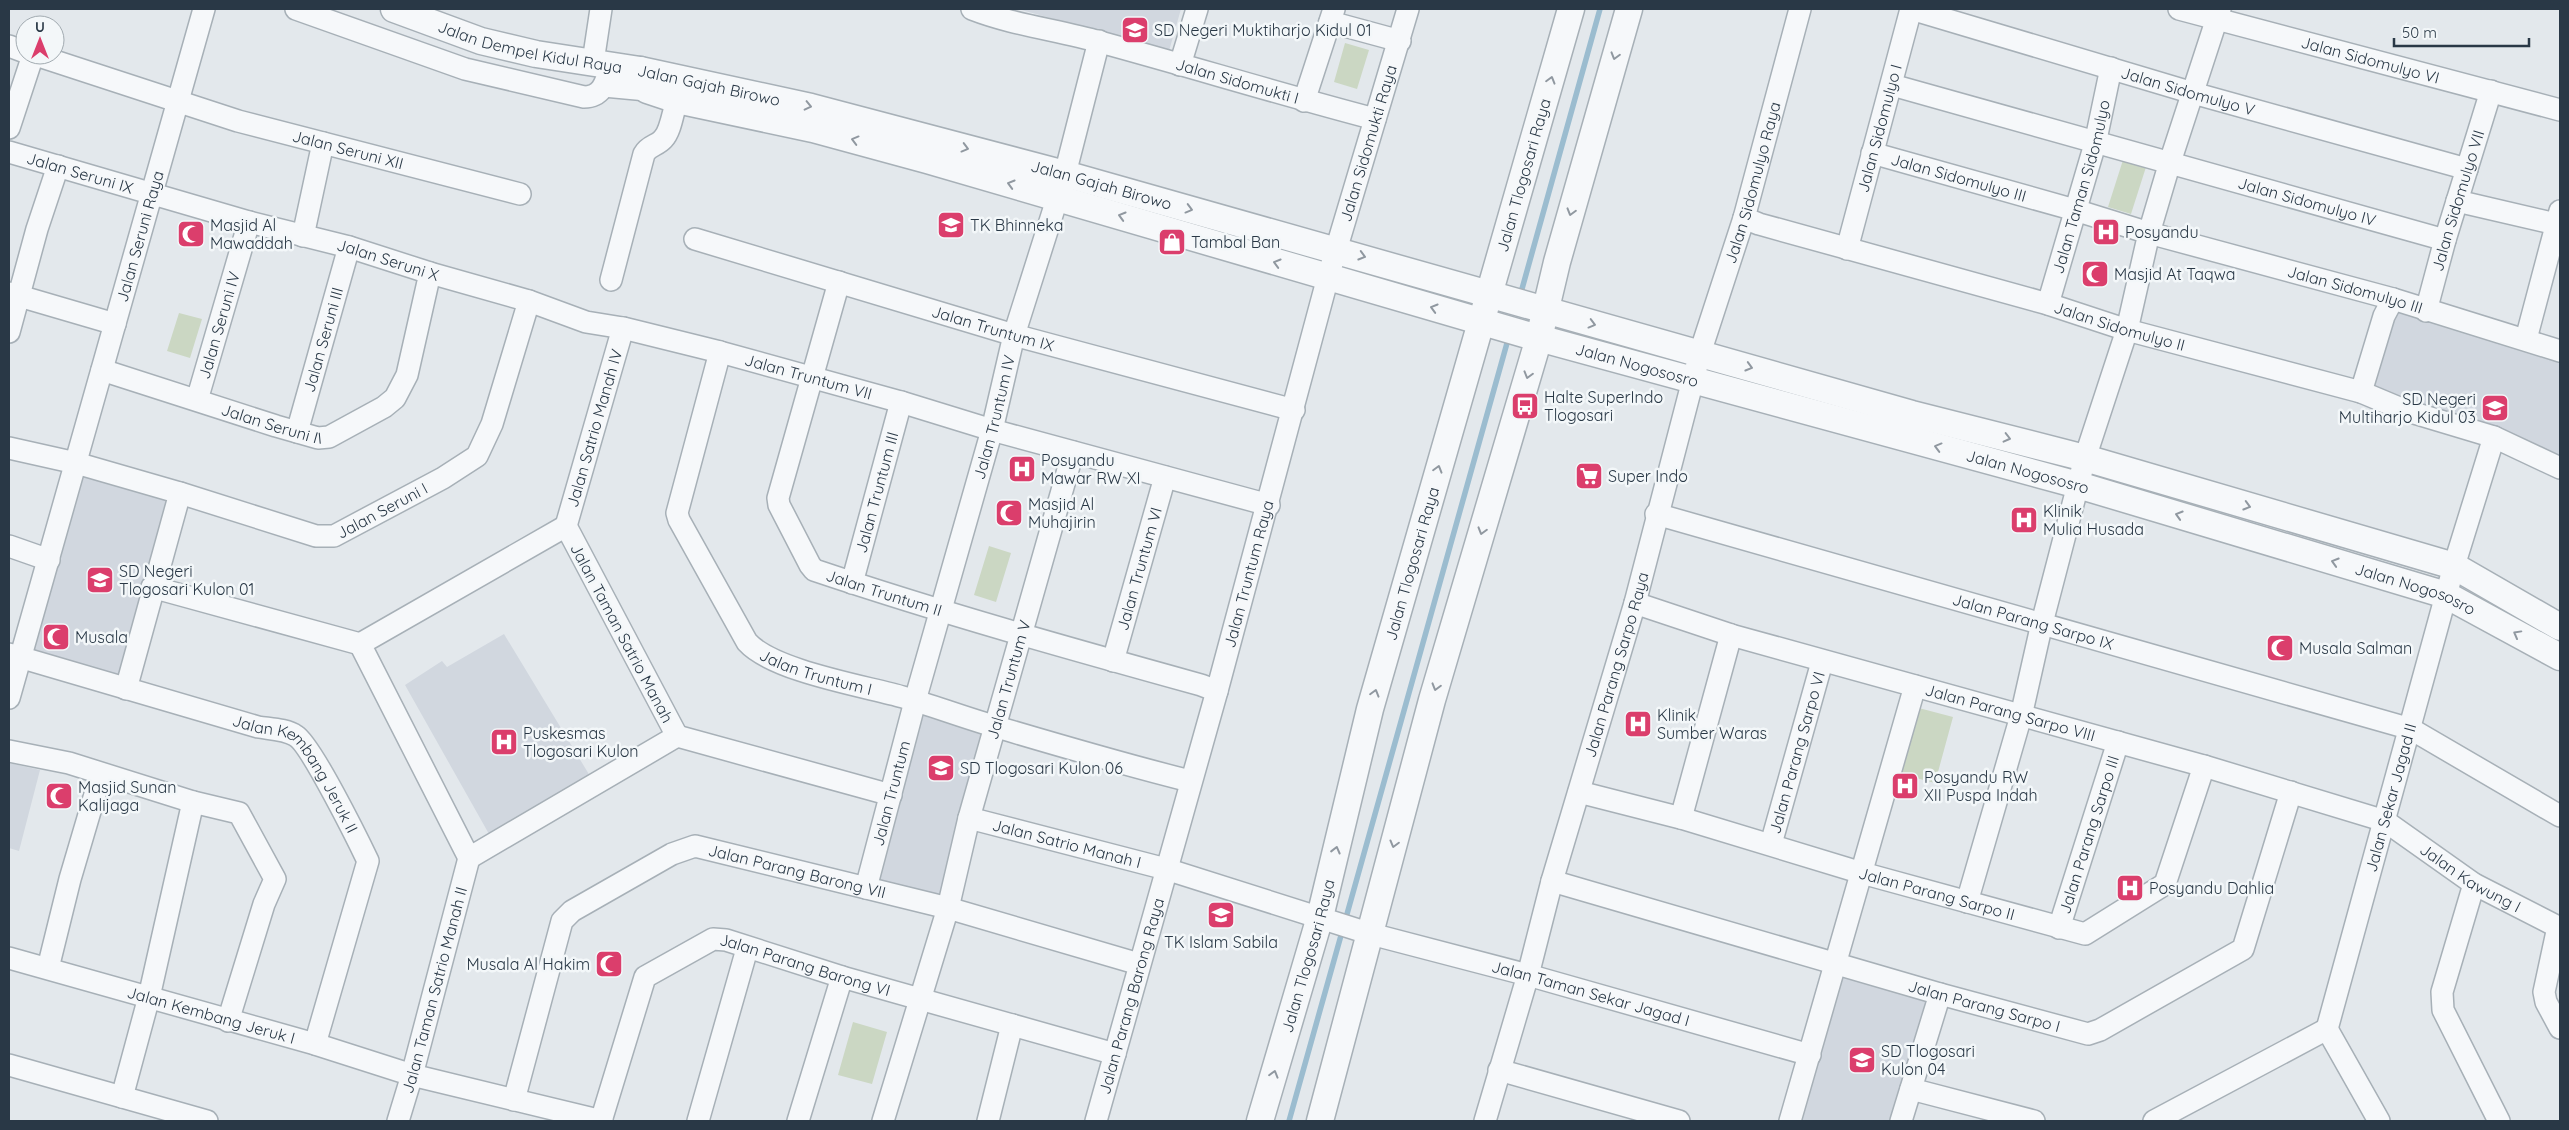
<svg xmlns="http://www.w3.org/2000/svg" width="2569" height="1130" font-family="Quicksand,sans-serif">
<style>
.built{fill:#d1d7df}
.pitch{fill:#cbd7c3}
.lines{fill:none;stroke-linecap:round;stroke-linejoin:round}
.stream{stroke:#9bbccf;stroke-width:5.5}
.minor-casing{stroke:#a7b0b7;stroke-width:24}
.tertiary-casing{stroke:#a7b0b7;stroke-width:29}
.minor{stroke:#f6f8fa;stroke-width:21}
.tertiary{stroke:#f6f8fa;stroke-width:26}
.oneway{stroke:#9098a0}
.labels{text-anchor:middle;stroke-width:5;stroke-linejoin:round;paint-order:stroke}
.poi-label{font-size:16px;fill:#293846;stroke:#f3f7f9;text-anchor:start}
.street-label{font-size:16px;fill:#293846;stroke:#f3f7f9}
</style>
<rect width="100%" height="100%" fill="#e3e8ec"/>
<path class="built" d="M1018,9H1181L1169,51Z
M2395,309L2560,355V464L2367,385Z
M81,469L174,496L126,681L28,653Z
M504,634L590,776L489,834L405,685L442,661L447,667Z
M921,708L987,730L940,900L875,883Z
M9,763L40,770L19,851L9,848Z
M1836,974L1929,999L1896,1121H1795Z"/>
<path class="pitch" d="M1345,43L1369,50L1357,89L1334,82Z
M2123,160L2146,167L2131,214L2108,207Z
M179,313L202,319L190,358L167,351Z
M989,546L1011,553L996,602L974,595Z
M1915,707L1953,717L1935,783L1897,773Z
M853,1022L887,1032L872,1084L838,1075Z"/>
<g class="lines">
<path class="stream" d="M1520,296L1600,9
M1289,1121L1509,336"/>
<g class="minor-casing">
<g id="minor">
<path d="M296,9L465,69L584,97C603,97 606,81 611,65"/>
<path id="s1" d="M972,9C1013,25 1058,30 1100,42C1192,67 1283,95 1375,119"/>
<path id="s2" d="M1911,9L2193,93L2467,169"/>
<path id="s3" d="M2179,9L2560,110"/>
<path d="M1330,22L1400,41"/>
<path d="M9,46L25,52"/>
<path id="s4" d="M36,55L238,121L520,194"/>
<path d="M593,62L601,9"/>
<path d="M1180,65L1197,9"/>
<path id="s5" d="M1892,85L2445,240"/>
<path d="M604,86L647,90"/>
<path d="M1304,101L1334,9"/>
<path d="M9,128L33,55"/>
<path id="s6" d="M9,152L249,222L349,247L430,273L529,301L586,322L623,328L720,352L901,402L992,430L1269,505"/>
<path id="s7" d="M1872,153L2075,210L2149,233L2393,299L2560,351"/>
<path d="M2457,201L2556,224"/>
<path id="s8" d="M1744,218L1759,224L2048,304L2127,330L2361,392L2404,410L2494,437L2560,468"/>
<path d="M303,236L323,143"/>
<path id="s9" d="M695,239L1014,335L1294,410"/>
<path id="s10" d="M1847,249L1911,9"/>
<path d="M611,280L644,154C649,145 657,146 663,139C671,131 673,111 677,100"/>
<path id="s11" d="M839,282L778,498L779,505L810,565L814,570C942,613 1071,649 1201,685L1217,691"/>
<path d="M9,293L115,324"/>
<path id="s12" d="M2048,304L2095,144L2111,68"/>
<path id="s13" d="M2426,311L2445,240L2491,91"/>
<path d="M9,332L37,229L58,166"/>
<path d="M2526,339L2560,211"/>
<path id="s14" d="M720,352L677,513L679,520L747,642C773,671 864,686 903,697C934,706 965,718 997,727C1061,746 1126,765 1190,781"/>
<path id="s15" d="M102,370L276,426L318,438L329,437L384,407L395,398L407,375L430,273"/>
<path d="M2361,392L2384,316L2393,299"/>
<path id="s16" d="M197,400L249,222"/>
<path id="s17" d="M297,432L349,247"/>
<path id="s18" d="M9,448L76,463L180,493L316,536H334L443,478L477,456L492,424L529,301"/>
<path id="s19" d="M1656,514L2411,729L2560,816"/>
<path d="M566,526L677,736L469,858L360,644Z"/>
<path id="s20" d="M566,526L623,328"/>
<path d="M9,546L49,560"/>
<path id="s21" d="M852,583L901,402"/>
<path d="M152,587L360,644"/>
<path id="s22" d="M1635,603L1731,635L2204,766L2385,821L2474,884L2560,928"/>
<path id="s23" d="M9,654L258,727C270,729 286,729 296,736C311,745 358,840 368,861L315,1044"/>
<path id="s24" d="M1113,661L1165,477"/>
<path d="M126,689L180,493"/>
<path id="s25" d="M9,698L204,9"/>
<path d="M677,736L891,795"/>
<path d="M9,751L69,763L193,802L239,813L275,879L264,904L228,1021"/>
<path id="s26" d="M1579,792L1681,818L1862,873L2085,934L2165,884L2204,766"/>
<path id="s27" d="M969,818L1166,869L1371,934L1528,975L1810,1055"/>
<path d="M1681,818L1731,635"/>
<path id="s28" d="M1771,844L1822,662"/>
<path id="s29" d="M1552,881L1940,994L2088,1034L2100,1030L2243,949L2291,792"/>
<path d="M2474,884L2442,992L2443,1010L2499,1121"/>
<path id="s30" d="M866,888L918,690L992,430L1014,335L1065,174L1099,41"/>
<path d="M1967,902L2021,716L2042,623L2085,458L2127,330L2149,233L2170,162L2220,9"/>
<path d="M2558,927L2544,992L2546,1002L2560,1028"/>
<path id="s31" d="M2059,928L2118,742"/>
<path id="s32" d="M9,958L315,1044L412,1075L602,1121"/>
<path d="M48,968L70,879L101,774"/>
<path id="s33" d="M2327,1029L2454,566L2494,437"/>
<path d="M2327,1029L2379,1121"/>
<path d="M9,1065L207,1121"/>
<path d="M1499,1070L1679,1121"/>
<path d="M1911,1089L2034,1121"/>
<path d="M122,1097L149,997L193,802"/>
<path id="s34" d="M514,1100L562,921L572,911L672,854L695,846L948,908L1139,964"/>
<path id="s35" d="M398,1121L412,1075L469,858"/>
<path id="s36" d="M601,1121L645,977L713,939L726,940L842,977L1115,1054"/>
<path d="M698,1121L747,949"/>
<path d="M798,1121L842,977"/>
<path id="s37" d="M883,1121L948,908L969,818L1073,452"/>
<path d="M988,1121L1012,1025"/>
<path id="s38" d="M1096,1121L1217,691L1328,277L1408,9"/>
<path id="s39" d="M1485,1121L1528,975L1552,881L1635,603L1700,353L1744,218L1800,9"/>
<path d="M1790,1121L1915,686"/>
<path d="M1901,1121L1940,994"/>
<path d="M2154,1121L2327,1029"/>
</g>
</g>
<g class="tertiary-casing">
<g id="tertiary">
<path id="s40" d="M394,9L481,41L536,54L640,70L811,107L1065,174L1912,414L2085,458L2454,566L2560,627"/>
<path id="s41" d="M640,70L647,90L677,100L813,129L927,160L1524,334L2078,485L2446,595L2560,657"/>
<path id="s42" d="M1260,1121L1320,917L1370,709L1571,9"/>
<path d="M1320,1121L1432,700L1539,338L1557,262L1629,9"/>
</g>
</g>
<use href="#minor" class="minor"/>
<use href="#tertiary" class="tertiary"/>
</g>
<defs><path id="oneway-chevron" d="M-2-3.5L2.5 0L-2 3.5" fill="none" stroke-width="1.6" stroke-linecap="round" stroke-linejoin="round" transform="scale(1.25)"/></defs>
<g class="oneway">
<use href="#oneway-chevron" transform="translate(1615 56) rotate(106)"/>
<use href="#oneway-chevron" transform="translate(1551 80) rotate(-74)"/>
<use href="#oneway-chevron" transform="translate(808 106) rotate(13)"/>
<use href="#oneway-chevron" transform="translate(855 140) rotate(-165)"/>
<use href="#oneway-chevron" transform="translate(965 148) rotate(15)"/>
<use href="#oneway-chevron" transform="translate(1011 184) rotate(-164)"/>
<use href="#oneway-chevron" transform="translate(1189 209) rotate(15)"/>
<use href="#oneway-chevron" transform="translate(1571 212) rotate(106)"/>
<use href="#oneway-chevron" transform="translate(1122 216) rotate(-164)"/>
<use href="#oneway-chevron" transform="translate(1362 256) rotate(16)"/>
<use href="#oneway-chevron" transform="translate(1277 263) rotate(-164)"/>
<use href="#oneway-chevron" transform="translate(1434 308) rotate(-164)"/>
<use href="#oneway-chevron" transform="translate(1592 324) rotate(15)"/>
<use href="#oneway-chevron" transform="translate(1749 367) rotate(16)"/>
<use href="#oneway-chevron" transform="translate(1528 375) rotate(106)"/>
<use href="#oneway-chevron" transform="translate(2007 438) rotate(14)"/>
<use href="#oneway-chevron" transform="translate(1938 447) rotate(-165)"/>
<use href="#oneway-chevron" transform="translate(1438 469) rotate(-74)"/>
<use href="#oneway-chevron" transform="translate(2247 506) rotate(16)"/>
<use href="#oneway-chevron" transform="translate(2179 515) rotate(-163)"/>
<use href="#oneway-chevron" transform="translate(1482 531) rotate(106)"/>
<use href="#oneway-chevron" transform="translate(2335 562) rotate(-163)"/>
<use href="#oneway-chevron" transform="translate(2517 634) rotate(-151)"/>
<use href="#oneway-chevron" transform="translate(1436 687) rotate(106)"/>
<use href="#oneway-chevron" transform="translate(1375 693) rotate(-74)"/>
<use href="#oneway-chevron" transform="translate(1394 844) rotate(105)"/>
<use href="#oneway-chevron" transform="translate(1336 850) rotate(-76)"/>
<use href="#oneway-chevron" transform="translate(1274 1074) rotate(-74)"/>
</g>
<defs>
<g id="school-square" transform="scale(1.4375)"><rect x="-9" y="-9" width="18" height="18" rx="4" fill="#db3e6c" stroke="#f3f7f9"/><path d="M0-5L7-2L0 1L-7-2ZM-4 1L0 2.5L4 1V4Q0 6-4 4Z" fill="#fff"/></g>
<g id="hospital-square" transform="scale(1.4375)"><rect x="-9" y="-9" width="18" height="18" rx="4" fill="#db3e6c" stroke="#f3f7f9"/><path d="M-5-5h3v3.5h4V-5h3V5h-3V1.5h-4V5h-3Z" fill="#fff"/></g>
<g id="mosque-square" transform="scale(1.4375)"><rect x="-9" y="-9" width="18" height="18" rx="4" fill="#db3e6c" stroke="#f3f7f9"/><path d="M3.5-4.9A6 6 0 1 0 3.5 4.9A5 5 0 1 1 3.5-4.9Z" fill="#fff"/></g>
<g id="shop-square" transform="scale(1.4375)"><rect x="-9" y="-9" width="18" height="18" rx="4" fill="#db3e6c" stroke="#f3f7f9"/><path d="M-5-2.5h2.3a2.7 3.5 0 0 1 5.4 0H5L5.5 6h-11ZM-1.5-2.5h3a1.5 2.3 0 0 0-3 0Z" fill="#fff"/></g>
<g id="bus-square" transform="scale(1.4375)"><rect x="-9" y="-9" width="18" height="18" rx="4" fill="#db3e6c" stroke="#f3f7f9"/><path d="M-5-6H5V4H4V6H2V4H-2V6H-4V4H-5ZM-3.5-4V0h7V-4ZM-3.5 1.2v1.5H-2V1.2ZM2 1.2v1.5H3.5V1.2Z" fill="#fff"/></g>
<g id="supermarket-square" transform="scale(1.4375)"><rect x="-9" y="-9" width="18" height="18" rx="4" fill="#db3e6c" stroke="#f3f7f9"/><path d="M-6-5.5h2.5l.6 2H6L4.5 2H-2.5L-4.4-4H-6ZM-1.5 3.2a1.3 1.3 0 1 0 .1 0ZM3 3.2a1.3 1.3 0 1 0 .1 0Z" fill="#fff"/></g>
</defs>
<g fill-rule="evenodd">
<use href="#school-square" x="1135" y="30"/>
<use href="#school-square" x="951" y="225"/>
<use href="#hospital-square" x="2106" y="232"/>
<use href="#mosque-square" x="191" y="234"/>
<use href="#shop-square" x="1172" y="242"/>
<use href="#mosque-square" x="2095" y="274"/>
<use href="#bus-square" x="1525" y="406"/>
<use href="#school-square" x="2495" y="408"/>
<use href="#hospital-square" x="1022" y="469"/>
<use href="#supermarket-square" x="1589" y="476"/>
<use href="#mosque-square" x="1009" y="513"/>
<use href="#hospital-square" x="2024" y="520"/>
<use href="#school-square" x="100" y="580"/>
<use href="#mosque-square" x="56" y="637"/>
<use href="#mosque-square" x="2280" y="648"/>
<use href="#hospital-square" x="1638" y="724"/>
<use href="#hospital-square" x="504" y="742"/>
<use href="#school-square" x="941" y="768"/>
<use href="#hospital-square" x="1905" y="786"/>
<use href="#mosque-square" x="59" y="796"/>
<use href="#hospital-square" x="2130" y="888"/>
<use href="#school-square" x="1221" y="915"/>
<use href="#mosque-square" x="609" y="964"/>
<use href="#school-square" x="1862" y="1060"/>
</g>
<g class="labels">
<g class="poi-label">
<text x="1154" y="36">SD Negeri Muktiharjo Kidul 01</text>
<text x="210" y="231">Masjid Al<tspan x="210" dy="18">Mawaddah</tspan></text>
<text x="970" y="231">TK Bhinneka</text>
<text x="2125" y="238">Posyandu</text>
<text x="1191" y="248">Tambal Ban</text>
<text x="2114" y="280">Masjid At Taqwa</text>
<text x="1544" y="403">Halte SuperIndo<tspan x="1544" dy="18">Tlogosari</tspan></text>
<text x="2476" y="405" text-anchor="end">SD Negeri<tspan x="2476" dy="18">Multiharjo Kidul 03</tspan></text>
<text x="1041" y="466">Posyandu<tspan x="1041" dy="18">Mawar RW XI</tspan></text>
<text x="1608" y="482">Super Indo</text>
<text x="1028" y="510">Masjid Al<tspan x="1028" dy="18">Muhajirin</tspan></text>
<text x="2043" y="517">Klinik<tspan x="2043" dy="18">Mulia Husada</tspan></text>
<text x="119" y="577">SD Negeri<tspan x="119" dy="18">Tlogosari Kulon 01</tspan></text>
<text x="75" y="643">Musala</text>
<text x="2299" y="654">Musala Salman</text>
<text x="1657" y="721">Klinik<tspan x="1657" dy="18">Sumber Waras</tspan></text>
<text x="523" y="739">Puskesmas<tspan x="523" dy="18">Tlogosari Kulon</tspan></text>
<text x="960" y="774">SD Tlogosari Kulon 06</text>
<text x="1924" y="783">Posyandu RW<tspan x="1924" dy="18">XII Puspa Indah</tspan></text>
<text x="78" y="793">Masjid Sunan<tspan x="78" dy="18">Kalijaga</tspan></text>
<text x="2149" y="894">Posyandu Dahlia</text>
<text x="1221" y="948" text-anchor="middle">TK Islam Sabila</text>
<text x="590" y="970" text-anchor="end">Musala Al Hakim</text>
<text x="1881" y="1057">SD Tlogosari<tspan x="1881" dy="18">Kulon 04</tspan></text>
</g>
<g class="street-label">
<text dy="6" stroke="none"><textPath href="#s40" startOffset="142">Jalan Dempel Kidul Raya</textPath></text>
<text dy="6" stroke="none"><textPath href="#s3" startOffset="198">Jalan Sidomulyo VI</textPath></text>
<text dy="6" stroke="none"><textPath href="#s1" startOffset="275">Jalan Sidomukti I</textPath></text>
<text dy="6" stroke="none"><textPath href="#s40" startOffset="325">Jalan Gajah Birowo</textPath></text>
<text dy="6" stroke="none"><textPath href="#s2" startOffset="289">Jalan Sidomulyo V</textPath></text>
<text dy="6" stroke="none"><textPath href="#s10" startOffset="125">Jalan Sidomulyo I</textPath></text>
<text dy="6" stroke="none"><textPath href="#s38" startOffset="1015">Jalan Sidomukti Raya</textPath></text>
<text dy="6" stroke="none"><textPath href="#s4" startOffset="326">Jalan Seruni XII</textPath></text>
<text dy="6" stroke="none"><textPath href="#s6" startOffset="74">Jalan Seruni IX</textPath></text>
<text dy="6" stroke="none"><textPath href="#s42" startOffset="982">Jalan Tlogosari Raya</textPath></text>
<text dy="6" stroke="none"><textPath href="#s7" startOffset="90">Jalan Sidomulyo III</textPath></text>
<text dy="6" stroke="none"><textPath href="#s39" startOffset="976">Jalan Sidomulyo Raya</textPath></text>
<text dy="6" stroke="none"><textPath href="#s40" startOffset="730">Jalan Gajah Birowo</textPath></text>
<text dy="6" stroke="none"><textPath href="#s12" startOffset="122">Jalan Taman Sidomulyo</textPath></text>
<text dy="6" stroke="none"><textPath href="#s5" startOffset="431">Jalan Sidomulyo IV</textPath></text>
<text dy="6" stroke="none"><textPath href="#s13" startOffset="115">Jalan Sidomulyo VII</textPath></text>
<text dy="6" stroke="none"><textPath href="#s25" startOffset="480">Jalan Seruni Raya</textPath></text>
<text dy="6" stroke="none"><textPath href="#s6" startOffset="394">Jalan Seruni X</textPath></text>
<text dy="6" stroke="none"><textPath href="#s7" startOffset="502">Jalan Sidomulyo III</textPath></text>
<text dy="6" stroke="none"><textPath href="#s8" startOffset="391">Jalan Sidomulyo II</textPath></text>
<text dy="6" stroke="none"><textPath href="#s16" startOffset="78">Jalan Seruni IV</textPath></text>
<text dy="6" stroke="none"><textPath href="#s9" startOffset="311">Jalan Truntum IX</textPath></text>
<text dy="6" stroke="none"><textPath href="#s17" startOffset="96">Jalan Seruni III</textPath></text>
<text dy="6" stroke="none"><textPath href="#s41" startOffset="1049">Jalan Nogososro</textPath></text>
<text dy="6" stroke="none"><textPath href="#s6" startOffset="831">Jalan Truntum VII</textPath></text>
<text dy="6" stroke="none"><textPath href="#s30" startOffset="488">Jalan Truntum IV</textPath></text>
<text dy="6" stroke="none"><textPath href="#s15" startOffset="178">Jalan Seruni II</textPath></text>
<text dy="6" stroke="none"><textPath href="#s20" startOffset="102">Jalan Satrio Manah IV</textPath></text>
<text dy="6" stroke="none"><textPath href="#s41" startOffset="1454">Jalan Nogososro</textPath></text>
<text dy="6" stroke="none"><textPath href="#s21" startOffset="94">Jalan Truntum III</textPath></text>
<text dy="6" stroke="none"><textPath href="#s18" startOffset="392">Jalan Seruni I</textPath></text>
<text dy="6" stroke="none"><textPath href="#s42" startOffset="578">Jalan Tlogosari Raya</textPath></text>
<text dy="6" stroke="none"><textPath href="#s24" startOffset="96">Jalan Truntum VI</textPath></text>
<text dy="6" stroke="none"><textPath href="#s38" startOffset="568">Jalan Truntum Raya</textPath></text>
<text dy="6" stroke="none"><textPath href="#s41" startOffset="1859">Jalan Nogososro</textPath></text>
<text dy="6" stroke="none"><textPath href="#s11" startOffset="379">Jalan Truntum II</textPath></text>
<text dy="6" stroke="none"><textPath href="#s19" startOffset="392">Jalan Parang Sarpo IX</textPath></text>
<text transform="translate(622 633) rotate(62)" y="6">Jalan Taman Satrio Manah</text>
<text dy="6" stroke="none"><textPath href="#s39" startOffset="475">Jalan Parang Sarpo Raya</textPath></text>
<text dy="6" stroke="none"><textPath href="#s14" startOffset="390">Jalan Truntum I</textPath></text>
<text dy="6" stroke="none"><textPath href="#s37" startOffset="459">Jalan Truntum V</textPath></text>
<text dy="6" stroke="none"><textPath href="#s22" startOffset="391">Jalan Parang Sarpo VIII</textPath></text>
<text dy="6" stroke="none"><textPath href="#s28" startOffset="95">Jalan Parang Sarpo VI</textPath></text>
<text dy="6" stroke="none"><textPath href="#s23" startOffset="322">Jalan Kembang Jeruk II</textPath></text>
<text dy="6" stroke="none"><textPath href="#s30" startOffset="98">Jalan Truntum</textPath></text>
<text dy="6" stroke="none"><textPath href="#s33" startOffset="240">Jalan Sekar Jagad II</textPath></text>
<text dy="6" stroke="none"><textPath href="#s31" startOffset="98">Jalan Parang Sarpo III</textPath></text>
<text dy="6" stroke="none"><textPath href="#s27" startOffset="101">Jalan Satrio Manah I</textPath></text>
<text dy="6" stroke="none"><textPath href="#s34" startOffset="444">Jalan Parang Barong VII</textPath></text>
<text dy="6" stroke="none"><textPath href="#s22" startOffset="884">Jalan Kawung I</textPath></text>
<text dy="6" stroke="none"><textPath href="#s26" startOffset="372">Jalan Parang Sarpo II</textPath></text>
<text dy="6" stroke="none"><textPath href="#s42" startOffset="172">Jalan Tlogosari Raya</textPath></text>
<text dy="6" stroke="none"><textPath href="#s36" startOffset="324">Jalan Parang Barong VI</textPath></text>
<text dy="6" stroke="none"><textPath href="#s35" startOffset="136">Jalan Taman Satrio Manah II</textPath></text>
<text dy="6" stroke="none"><textPath href="#s27" startOffset="646">Jalan Taman Sekar Jagad I</textPath></text>
<text dy="6" stroke="none"><textPath href="#s38" startOffset="130">Jalan Parang Barong Raya</textPath></text>
<text dy="6" stroke="none"><textPath href="#s29" startOffset="450">Jalan Parang Sarpo I</textPath></text>
<text dy="6" stroke="none"><textPath href="#s32" startOffset="210">Jalan Kembang Jeruk I</textPath></text>
</g>
</g>
<rect width="2569" height="1130" fill="none" stroke="#293846" stroke-width="20"/>
<g transform="translate(40 40)"><circle r="24" fill="#f3f7f9" stroke="#a2abb1"/>
<path d="M0-4L9 19L0 12L-9 19Z" fill="#db3e6c"/>
<text y="-8" font-size="14" font-weight="bold" text-anchor="middle" fill="#293846">U</text>
</g>
<path d="M2394 38v8h135v-8" fill="none" stroke="#293846" stroke-width="2.5"/>
<text x="2402" y="38" font-size="15" fill="#293846" stroke="#f3f7f9" stroke-width="4" paint-order="stroke">50 m</text>
</svg>
